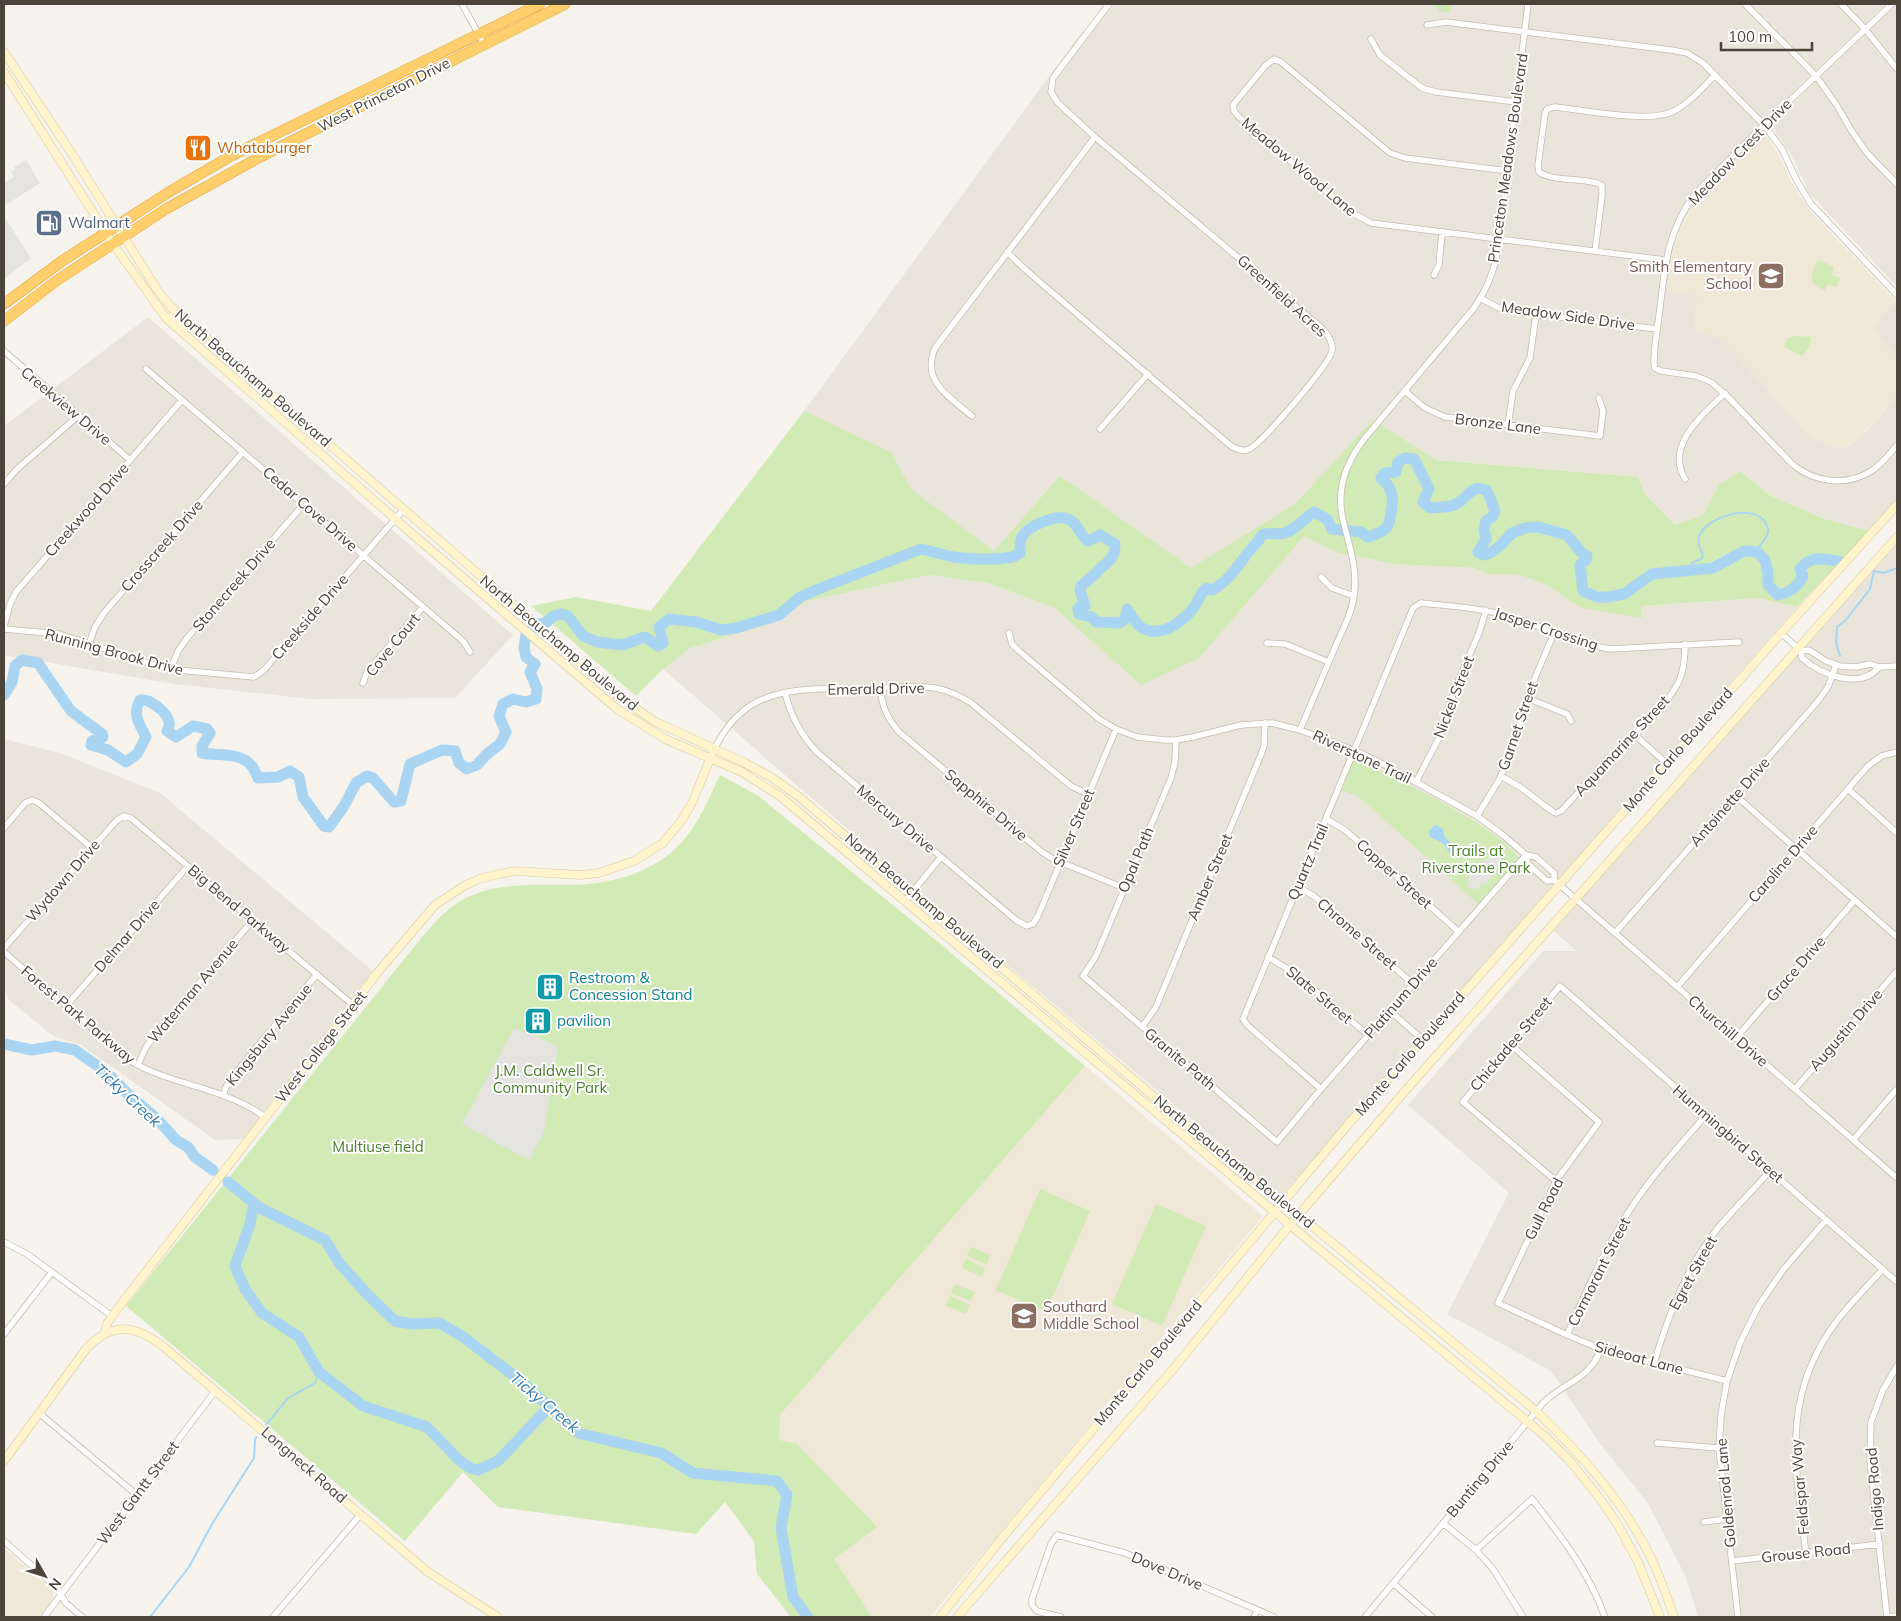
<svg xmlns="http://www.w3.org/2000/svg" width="1901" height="1621" font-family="Mulish,sans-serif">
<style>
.residential{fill:#eae5da}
.education{fill:#efe8d6}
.green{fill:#d2eab5}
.parking{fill:#e5e3e0}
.water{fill:#a9d4f2}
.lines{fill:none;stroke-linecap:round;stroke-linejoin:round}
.stream{stroke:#a9d4f2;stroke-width:2}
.river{stroke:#a9d4f2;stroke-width:11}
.street-casing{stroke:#c2bbae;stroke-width:7}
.secondary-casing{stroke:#d6c79b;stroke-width:9}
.highway-casing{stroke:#e0a43c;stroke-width:11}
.street{stroke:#fff;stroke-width:5.5}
.secondary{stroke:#fff3cd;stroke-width:8}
.highway{stroke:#ffcf6e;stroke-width:10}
.labels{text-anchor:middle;stroke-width:4;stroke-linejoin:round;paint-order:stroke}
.street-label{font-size:15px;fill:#4b4439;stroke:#fff}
.food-label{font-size:15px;fill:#c56008;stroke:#fff;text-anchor:start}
.service-label{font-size:15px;fill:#4e5e75;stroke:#fff;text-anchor:start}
.education-label{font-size:15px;fill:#785e54;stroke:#fff;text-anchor:end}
.park-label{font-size:15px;fill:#4a7f2a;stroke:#fff}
.culture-label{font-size:15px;fill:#0d838f;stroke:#fff;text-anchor:start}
.water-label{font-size:16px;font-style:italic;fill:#2e7ab2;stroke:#fff}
</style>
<rect width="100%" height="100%" fill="#f6f3ec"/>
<path class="residential" d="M1113,4H1886L1757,126L1764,134L1699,197L1686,217L1676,239L1671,260L1667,291L1698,296L1694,329L1723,341L1810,436L1821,443L1834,447L1841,448L1850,445L1866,432L1897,395V500L1869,531L1825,519L1771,496L1740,471L1719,485L1703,515L1675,525L1645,494L1638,477L1436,460L1373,421L1339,553L1395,564L1474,568L1489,574L1520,575L1549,586L1573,603L1642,618L1641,606L1759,598L1797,607L1282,1195L922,894L663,669L691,648L775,622L807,601L927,575L988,583L1052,607L804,411L1083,30L1089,34Z
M1897,4V287L1809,193L1791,154L1770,125Z
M1897,301V356L1871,328Z
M148,317L513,635L455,698L310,699L174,684L4,655V426Z
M1897,542V1617H1698L1685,1575L1647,1502L1601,1445L1551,1371L1447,1314L1509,1193L1408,1105L1543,951H1576L1553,930Z
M4,739L60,753L160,793L373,971L244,1139L215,1140L81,1045L53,1036L9,1000L4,988Z"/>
<path class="education" d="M1764,134L1777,151L1792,183L1809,210L1897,302L1871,328L1897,356V395L1858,440L1842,448L1834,447L1821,443L1810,436L1723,341L1694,329L1698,296L1667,291L1671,260L1676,239L1692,208L1699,197L1718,177Z
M1085,1066L1263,1216L930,1617H872L834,1559L876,1527L778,1440L780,1415Z
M4,1548L54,1592L51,1602L39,1617H4Z"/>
<path class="green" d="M1437,4H1451V10L1448,13L1439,11L1436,7Z
M1818,259L1834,267L1832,275L1840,278L1837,287L1828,284L1825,291C1806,283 1811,276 1818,259Z
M1794,336L1811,337L1810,346L1802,356L1784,347L1787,338Z
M804,411L891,452L911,489L994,551L1060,476L1191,568L1295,504L1373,420L1436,460L1638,477L1645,494L1675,525L1703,515L1719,485L1740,471L1771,496L1825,519L1869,531L1797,607L1759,598L1641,606L1642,618L1583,608L1573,603L1549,586L1520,575L1489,574L1474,568L1395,564L1339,553L1304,536L1199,658L1141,685L1055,608L988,583L928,575L807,601L775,622L691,648L663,669L636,696L531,606L576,597L651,611Z
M1355,759C1380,769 1404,782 1428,795C1461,813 1494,830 1520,858L1478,904L1358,796L1341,790Z
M720,775L757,795L926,932L1085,1066L780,1415L779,1440L797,1444L877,1527L834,1559L872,1617H791L757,1574L754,1541L725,1502L696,1534L498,1507L463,1472L405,1541L126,1306L405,958C422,938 440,912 464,899C495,883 527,885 561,885C604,886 653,875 682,842C699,823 709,798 720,775Z
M1040,1189L1090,1211L1046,1312L996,1290Z
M1156,1204L1206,1226L1162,1326L1112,1304Z
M971,1247L990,1255L987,1265L967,1256Z
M966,1259L985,1268L982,1277L962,1268Z
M955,1284L975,1292L971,1301L951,1293Z
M950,1296L970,1305L966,1314L946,1306Z"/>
<path class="parking" d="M26,160L40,183L4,206V183L14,177L11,172L15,169L14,167Z
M4,216L31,258L4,279Z
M1500,855V869L1493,870L1495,874L1490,878L1486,885L1480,883L1479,889L1467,888L1469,877L1476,866L1489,857Z
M514,1028L558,1046L544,1131L529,1160L462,1124Z"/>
<path class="water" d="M1436,825L1443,829L1445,838L1451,843L1453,849L1457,852L1453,857L1443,843L1430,837L1429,830Z"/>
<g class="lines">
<path class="stream" d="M1686,571L1692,563L1701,559L1703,556C1701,549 1697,544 1699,537C1705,516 1761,499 1768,529C1770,537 1758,545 1757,552
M1840,656L1836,643L1837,627L1845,621L1870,589L1874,571L1884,573L1897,568
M266,1425L288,1398L315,1383L319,1372
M150,1617L189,1567L212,1524L254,1458L255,1439L256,1437"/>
<path class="river" d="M4,695L12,682L15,666L22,660L38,663L71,711L102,734L103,737L92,741L91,745L108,750L126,762L137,754L146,737C139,723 132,715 140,700C149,698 169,713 169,723C170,726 168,729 167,731L176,737L193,726L207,729L210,733L202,746V753C217,756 238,752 250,764C253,767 256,773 258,778L278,777L290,771L299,777L303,797L324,826L329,827L344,806L356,783L367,776L373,778L394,802L401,801L410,764L442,750L455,751L459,763L467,769L477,765L488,753L500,744L506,732L499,716L503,704L513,699L526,702L536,699L537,689L530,672L535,664L526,657L524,648L526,634L537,624L546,623L553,616L561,614L568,616L583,636L597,642L622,645L645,637L658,646L663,643L659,627L669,619L696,622L721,630L736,628L779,615L800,597L821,588L921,549L953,557L973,559H997L1013,557L1020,553C1020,549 1020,541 1022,537C1029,525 1058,513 1070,520C1079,525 1080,536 1088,541L1100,535L1115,544C1115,559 1108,561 1099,570C1093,576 1088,581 1081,586L1080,590L1085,606L1080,607L1078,609L1079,614L1092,617L1096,622L1120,623L1125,619L1127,609C1131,615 1136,624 1142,628C1161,639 1186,620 1196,604C1200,598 1200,592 1207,588L1212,590C1227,583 1237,567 1247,554C1252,547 1258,543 1262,535C1270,532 1277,535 1285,533C1297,529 1304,518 1314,512L1327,519L1332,529L1361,532L1368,537C1375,535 1385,531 1388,525C1390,522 1390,516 1391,513C1394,498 1393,488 1381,478L1385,473L1396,472L1398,462L1405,458L1414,459L1429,489L1423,502L1430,508C1439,507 1451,508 1458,503C1465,499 1469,491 1477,488L1486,490L1488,493L1495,511L1493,516L1486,521L1484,530L1486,539L1478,552L1484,555L1492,552L1501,545L1512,533L1525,528L1538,527L1567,535L1581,552L1587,556L1586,560L1580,565L1583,591L1597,597H1608L1624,594L1652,574L1713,568L1744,551L1757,552L1765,560L1768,572V585L1778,595C1791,592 1797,587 1803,576L1800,569C1811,555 1821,559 1838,561
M4,1044L32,1050L55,1046L75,1050L106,1072L128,1094L157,1119L176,1140L188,1147L195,1157L213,1170
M228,1182L260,1208L325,1240L340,1264L368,1295L395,1321L412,1324L439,1323L462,1336L522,1382L578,1433L661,1453L693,1473L777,1481L787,1495L781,1528L793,1597L808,1617
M254,1203L250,1224L235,1266L245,1289L262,1313L299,1337L319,1372L363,1406L427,1427L459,1460L470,1468L478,1470L498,1461L550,1406"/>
<g class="street-casing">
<path id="street" d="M462,4L484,44
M1745,4L1816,76L1836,104L1851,130L1867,153L1897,184
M1841,4L1865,29L1897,69
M1892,4L1764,125L1695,194C1668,230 1665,264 1660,308C1658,326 1654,344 1654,362L1655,368L1661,371L1696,376L1711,382L1728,397L1792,464C1815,483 1847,487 1873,470C1882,463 1890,454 1897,445
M1427,25L1446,22L1671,50L1687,53L1703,63L1764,125L1782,149L1797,181L1811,204L1897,295
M1371,39L1380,55L1422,88L1436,92L1516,102
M1508,171L1405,158L1390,153L1281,62L1274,59L1265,66L1233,105L1234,111L1239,117L1349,211L1371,223L1665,260
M1595,251L1602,196V185C1584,176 1555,183 1539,172L1538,165L1545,114L1547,109L1555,107C1584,110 1650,124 1674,111C1690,103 1703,87 1715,75
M1007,252L1027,271L1231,446C1237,449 1243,452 1249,449C1262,443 1329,365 1332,351C1333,343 1329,337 1324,330L1095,137L1058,103L1051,92L1053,78L1109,4
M1434,275L1439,265L1442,233
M1480,298L1499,308L1509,311L1657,329
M4,351L130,460
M146,369L463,641L470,652
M1405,391L1425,408L1445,417L1600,436L1603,411L1599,398
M972,416C949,397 921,381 935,348L1095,137
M1508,425L1513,391L1530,358L1536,314
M1100,429L1148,374
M1685,479C1665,445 1703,414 1725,393
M4,484L16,470L78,416
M1321,577L1332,588L1354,596
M4,626L10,604L16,592L182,400
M4,629L59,634L167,669L254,677L264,670L403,510
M1009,633L1012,644L1019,651L1099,719L1116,729L1137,737L1165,740H1176L1193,737L1241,725L1272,723L1300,730L1354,750L1387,766L1477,816L1504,836L1526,855L1536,857L1554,873V880
M1781,633L1801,651L1802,658C1820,674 1860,691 1879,667
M1267,643L1285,644L1329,662
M89,644L95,627L104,613L243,452
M1801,651L1809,650L1826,661L1840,666L1856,667L1870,664L1879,667L1897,666
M171,669L178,651L187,638L304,504
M363,683L367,672L423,607
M880,688C882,706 887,718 899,732L1042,852L1053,859L1124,888
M785,693C791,716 801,736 818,753L1016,920L1027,926L1033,924L1038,916L1116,729
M1527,698L1567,714L1571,721
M1300,730C1312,701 1324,673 1336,645C1343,629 1352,613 1354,595C1358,568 1349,546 1343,520C1336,490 1346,462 1365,438L1474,308C1486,291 1495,269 1498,248L1528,4
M1635,735L1666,763
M1176,740L1175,762L1171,778L1096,956L1083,976L1277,1142L1321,1089L1526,855
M714,750C723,731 735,715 753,704C789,684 834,690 874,688C894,688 915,685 935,688C948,690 959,696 970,702L1071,786L1088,794
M1501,776L1520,787L1553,812L1556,813L1561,811C1576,796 1589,779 1603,765C1627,741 1660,715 1677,685C1684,673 1685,658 1685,644
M1416,782L1440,736L1454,691L1479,633L1486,610
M1848,789L1897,833
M1736,796L1897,937
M1477,816L1499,780L1512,751L1529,692L1554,633
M1326,819L1345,830L1459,932
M4,828L25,803L32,800L39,803L92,848
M1526,855L1528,864L1547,881L1554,880L1897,1178
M1298,887L1314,896L1413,984
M905,901L941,857
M1615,933L1818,701L1828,687L1836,665
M4,948L117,820L124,816L131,818L353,1005
M4,952L129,1060C171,1086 226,1087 266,1118
M1268,957L1293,972L1368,1035
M1677,987L1867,767L1881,756L1897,752
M66,1006L188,866
M1390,1011L1422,1039
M1142,1027L1156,1007L1260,757L1264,746L1265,723
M1736,1038L1855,900
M1511,1045L1599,1122L1556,1181L1498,1303L1567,1335L1601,1349L1727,1381
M138,1065L146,1047L157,1032L253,920
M1321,1089L1247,1025L1243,1019L1413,608L1421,603C1451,606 1480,608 1508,616C1544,626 1573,643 1610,649L1739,642
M1795,1089L1897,971
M223,1096L226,1087L234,1075L317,974
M1853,1140L1897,1089
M1556,1181L1463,1102L1560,986L1897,1282
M4,1242L27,1254L112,1316
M4,1334L52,1272
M1567,1335C1583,1299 1599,1261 1620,1226C1643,1185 1676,1150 1706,1115
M1654,1363C1669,1314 1686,1268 1718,1228C1735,1208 1753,1190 1770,1171
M39,1413L137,1495
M1657,1443L1719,1448
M1704,1522L1727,1519
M1443,1523L1476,1550L1493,1569L1523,1617
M4,1541L57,1588L66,1603L82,1617
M1476,1550L1532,1499C1561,1536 1589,1572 1605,1617
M1806,1553C1795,1465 1780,1394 1839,1318C1853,1301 1868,1285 1883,1269
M1732,1561L1880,1544
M1393,1583L1432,1617
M44,1617L216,1390
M273,1617L361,1514
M1061,1617L1037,1611L1032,1605V1599L1051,1544L1057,1535L1125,1553L1274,1617
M1254,1617L1257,1610
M1365,1617L1544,1402C1565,1382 1590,1379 1601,1349
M1738,1617L1719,1448L1721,1415L1727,1381L1740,1343L1759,1305L1783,1270L1826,1220
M1887,1617L1870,1461L1871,1422L1883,1390L1897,1366
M1887,1617L1897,1616"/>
</g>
<g class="secondary-casing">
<path id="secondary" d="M4,52L70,151L158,291L171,307L622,699L654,721L745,763L771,777L798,796L1209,1143L1231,1159L1536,1411C1581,1454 1623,1501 1650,1556C1660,1576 1667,1597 1674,1617
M4,72L113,244L166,318L417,538L617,709L665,739L742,772L781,797L1290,1225L1546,1437L1570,1461L1598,1496L1618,1525L1638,1562L1660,1617
M171,317L186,328L192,326
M105,1333L107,1324L112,1316L378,972L435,905L464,886L479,879L499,874L516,871L580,875L599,873L634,861L663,843L682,820L693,801L712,754
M4,1461L86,1349C112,1321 136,1325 164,1347L428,1572L498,1617
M940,1617L998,1543L1346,1127L1781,633L1897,505
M957,1617L1174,1368L1290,1225L1413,1082L1897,537"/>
</g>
<g class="highway-casing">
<path id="highway" d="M4,304L62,261L118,225L169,192L231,156L540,4
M4,321L56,281L166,209L258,158L565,4"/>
</g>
<use href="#street" class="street"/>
<use href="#secondary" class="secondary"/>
<use href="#highway" class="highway"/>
</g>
<defs>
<g id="restaurant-square" transform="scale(1.4375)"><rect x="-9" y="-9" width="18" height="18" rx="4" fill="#e8710a" stroke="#fff"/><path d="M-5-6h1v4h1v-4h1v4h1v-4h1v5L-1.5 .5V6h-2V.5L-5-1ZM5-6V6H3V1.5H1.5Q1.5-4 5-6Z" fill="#fff"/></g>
<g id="fuel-square" transform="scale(1.4375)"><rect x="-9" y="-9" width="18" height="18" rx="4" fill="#5c6f8a" stroke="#fff"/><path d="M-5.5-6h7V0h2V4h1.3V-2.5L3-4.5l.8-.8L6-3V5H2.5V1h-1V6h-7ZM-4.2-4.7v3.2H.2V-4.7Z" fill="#fff"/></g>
<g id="school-square" transform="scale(1.4375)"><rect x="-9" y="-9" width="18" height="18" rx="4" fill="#8d6e63" stroke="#fff"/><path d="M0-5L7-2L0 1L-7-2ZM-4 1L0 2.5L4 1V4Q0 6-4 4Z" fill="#fff"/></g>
<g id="building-square" transform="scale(1.4375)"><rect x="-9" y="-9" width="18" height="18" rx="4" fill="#0f9aa8" stroke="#fff"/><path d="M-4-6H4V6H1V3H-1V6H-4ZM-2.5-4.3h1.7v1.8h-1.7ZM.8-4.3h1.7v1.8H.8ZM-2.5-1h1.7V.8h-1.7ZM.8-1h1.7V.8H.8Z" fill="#fff"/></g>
</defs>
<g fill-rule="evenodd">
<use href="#restaurant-square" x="198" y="148"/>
<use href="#fuel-square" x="49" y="223"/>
<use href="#school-square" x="1771" y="276"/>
<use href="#building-square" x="550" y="987"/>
<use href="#building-square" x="538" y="1021"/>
<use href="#school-square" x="1024" y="1316"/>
</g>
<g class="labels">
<g class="street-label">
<text transform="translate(384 95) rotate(-27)" y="5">West Princeton Drive</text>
<text transform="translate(1740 152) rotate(-46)" y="5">Meadow Crest Drive</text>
<text transform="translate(1508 158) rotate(-82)" y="5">Princeton Meadows Boulevard</text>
<text transform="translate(1299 167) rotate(40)" y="5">Meadow Wood Lane</text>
<text transform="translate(1282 296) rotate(42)" y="5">Greenfield Acres</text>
<text transform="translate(1568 316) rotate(8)" y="5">Meadow Side Drive</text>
<text transform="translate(253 378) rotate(41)" y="5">North Beauchamp Boulevard</text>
<text transform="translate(66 406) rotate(40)" y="5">Creekview Drive</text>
<text transform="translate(1498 424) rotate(7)" y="5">Bronze Lane</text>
<text transform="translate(310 509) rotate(41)" y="5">Cedar Cove Drive</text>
<text transform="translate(87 510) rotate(-49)" y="5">Creekwood Drive</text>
<text transform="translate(162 546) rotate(-49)" y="5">Crosscreek Drive</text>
<text transform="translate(234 585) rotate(-49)" y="5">Stonecreek Drive</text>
<text transform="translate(310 617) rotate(-49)" y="5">Creekside Drive</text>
<text transform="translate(1546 629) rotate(18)" y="5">Jasper Crossing</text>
<text transform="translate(559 643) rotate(40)" y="5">North Beauchamp Boulevard</text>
<text transform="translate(393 645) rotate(-51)" y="5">Cove Court</text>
<text transform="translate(114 652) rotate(15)" y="5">Running Brook Drive</text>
<text transform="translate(876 689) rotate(-1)" y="5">Emerald Drive</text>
<text transform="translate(1454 697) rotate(-69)" y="5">Nickel Street</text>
<text transform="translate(1518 726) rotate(-71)" y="5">Garnet Street</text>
<text transform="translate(1622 746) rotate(-47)" y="5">Aquamarine Street</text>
<text transform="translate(1678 750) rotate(-49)" y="5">Monte Carlo Boulevard</text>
<text transform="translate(1362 757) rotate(25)" y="5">Riverstone Trail</text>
<text transform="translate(1730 802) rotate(-49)" y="5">Antoinette Drive</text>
<text transform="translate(986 805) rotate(40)" y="5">Sapphire Drive</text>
<text transform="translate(896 819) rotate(40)" y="5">Mercury Drive</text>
<text transform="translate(1074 828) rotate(-67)" y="5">Silver Street</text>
<text transform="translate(1136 860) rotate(-67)" y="5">Opal Path</text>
<text transform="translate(1308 862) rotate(-67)" y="5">Quartz Trail</text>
<text transform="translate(1783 864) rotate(-49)" y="5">Caroline Drive</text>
<text transform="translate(1394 874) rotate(42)" y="5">Copper Street</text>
<text transform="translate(1210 877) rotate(-67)" y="5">Amber Street</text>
<text transform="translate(63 881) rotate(-49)" y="5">Wydown Drive</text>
<text transform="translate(924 901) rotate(40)" y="5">North Beauchamp Boulevard</text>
<text transform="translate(239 909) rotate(40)" y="5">Big Bend Parkway</text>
<text transform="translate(1357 934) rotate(41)" y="5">Chrome Street</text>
<text transform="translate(127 936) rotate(-49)" y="5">Delmar Drive</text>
<text transform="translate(1796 969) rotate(-49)" y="5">Grace Drive</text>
<text transform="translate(193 991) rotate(-50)" y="5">Waterman Avenue</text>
<text transform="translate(1319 995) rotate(40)" y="5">Slate Street</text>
<text transform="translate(1401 998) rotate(-49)" y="5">Platinum Drive</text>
<text transform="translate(78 1015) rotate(40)" y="5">Forest Park Parkway</text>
<text transform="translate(1846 1030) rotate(-49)" y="5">Augustin Drive</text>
<text transform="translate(1728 1031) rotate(41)" y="5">Churchill Drive</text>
<text transform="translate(269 1035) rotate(-51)" y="5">Kingsbury Avenue</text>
<text transform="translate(1511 1044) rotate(-50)" y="5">Chickadee Street</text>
<text transform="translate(321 1047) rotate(-52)" y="5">West College Street</text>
<text transform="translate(1410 1054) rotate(-49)" y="5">Monte Carlo Boulevard</text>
<text transform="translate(1180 1059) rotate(40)" y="5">Granite Path</text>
<text transform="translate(1728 1134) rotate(41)" y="5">Hummingbird Street</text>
<text transform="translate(1234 1162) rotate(39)" y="5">North Beauchamp Boulevard</text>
<text transform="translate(1544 1209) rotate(-63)" y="5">Gull Road</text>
<text transform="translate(1599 1272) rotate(-63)" y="5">Cormorant Street</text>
<text transform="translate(1693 1273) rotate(-61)" y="5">Egret Street</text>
<text transform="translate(1639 1358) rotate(15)" y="5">Sideoat Lane</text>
<text transform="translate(1148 1363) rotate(-50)" y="5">Monte Carlo Boulevard</text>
<text transform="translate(304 1465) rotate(41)" y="5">Longneck Road</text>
<text transform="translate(1480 1479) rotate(-50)" y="5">Bunting Drive</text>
<text transform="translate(1800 1487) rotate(-95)" y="5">Feldspar Way</text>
<text transform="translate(1875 1489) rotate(-95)" y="5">Indigo Road</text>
<text transform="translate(138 1493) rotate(-53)" y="5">West Gantt Street</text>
<text transform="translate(1726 1493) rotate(-95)" y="5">Goldenrod Lane</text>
<text transform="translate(1806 1553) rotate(-6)" y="5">Grouse Road</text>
<text transform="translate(1167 1571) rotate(23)" y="5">Dove Drive</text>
</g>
<g class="food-label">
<text x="217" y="153">Whataburger</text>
</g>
<g class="service-label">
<text x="68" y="228">Walmart</text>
</g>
<g class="education-label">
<text x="1752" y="272">Smith Elementary<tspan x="1752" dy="17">School</tspan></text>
<text x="1043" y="1312" text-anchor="start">Southard<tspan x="1043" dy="17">Middle School</tspan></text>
</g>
<g class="park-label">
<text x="1476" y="856">Trails at<tspan x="1476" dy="17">Riverstone Park</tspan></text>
<text x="550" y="1076">J.M. Caldwell Sr.<tspan x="550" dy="17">Community Park</tspan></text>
<text x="378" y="1152">Multiuse field</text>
</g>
<g class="culture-label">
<text x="569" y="983">Restroom &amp;<tspan x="569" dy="17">Concession Stand</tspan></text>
<text x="557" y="1026">pavilion</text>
</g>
<g class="water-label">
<text transform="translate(128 1095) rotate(43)" y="6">Ticky Creek</text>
<text transform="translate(545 1402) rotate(40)" y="6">Ticky Creek</text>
</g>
</g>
<rect width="1901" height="1621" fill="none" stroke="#4b4439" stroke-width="10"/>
<g transform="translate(45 1576) rotate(129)" stroke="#ffffff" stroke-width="4" paint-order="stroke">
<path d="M0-4L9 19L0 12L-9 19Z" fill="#4b4439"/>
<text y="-8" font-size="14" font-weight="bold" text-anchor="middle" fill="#4b4439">N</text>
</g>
<path d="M1721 42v8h91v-8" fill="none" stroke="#4b4439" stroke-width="2.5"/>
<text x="1728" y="42" font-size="15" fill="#4b4439" stroke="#ffffff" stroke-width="4" paint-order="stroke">100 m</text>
</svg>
